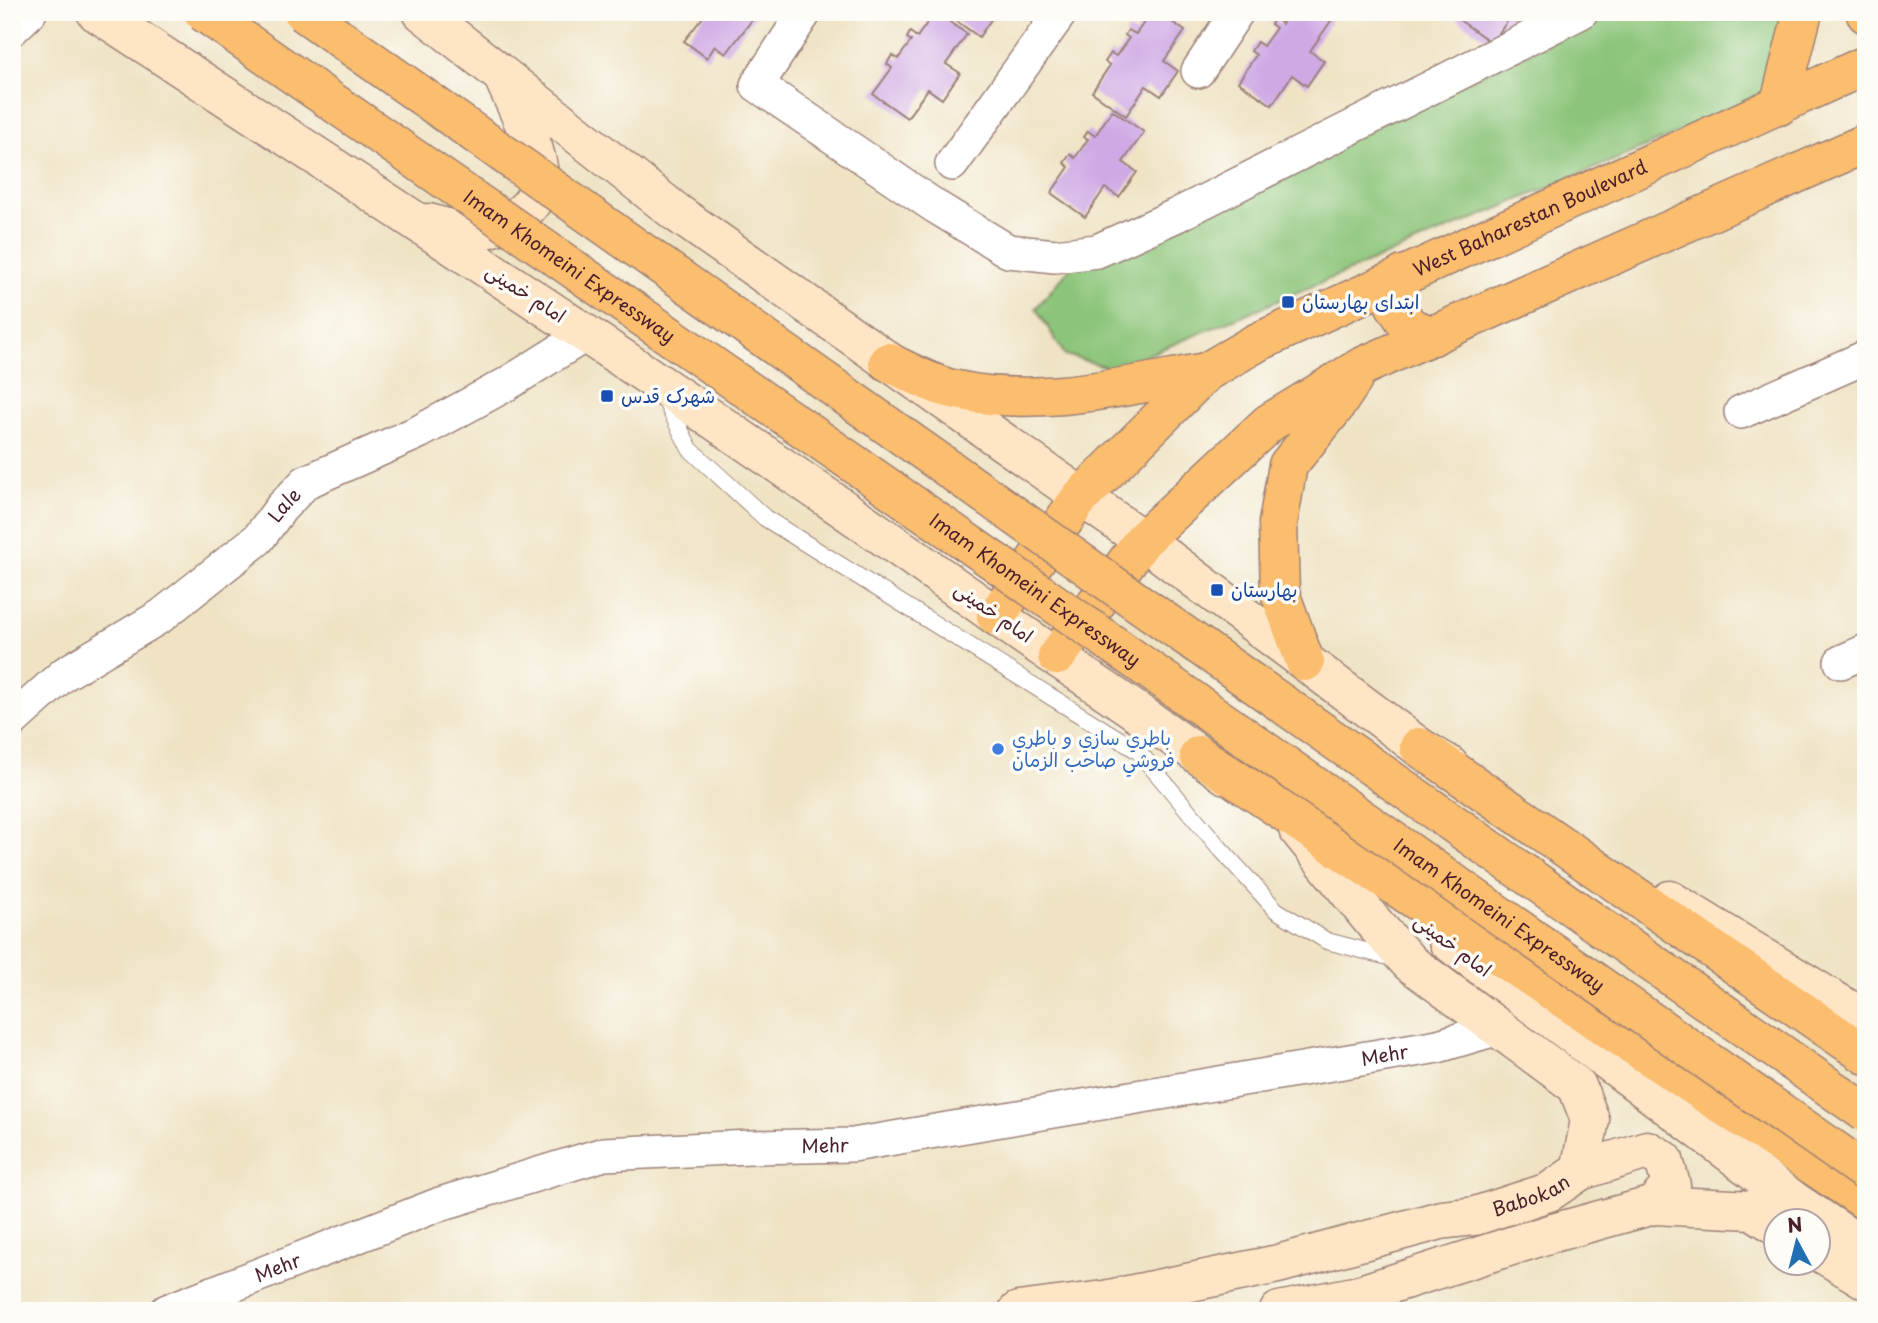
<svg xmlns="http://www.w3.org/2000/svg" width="1878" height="1323" font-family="'Playpen Sans','Playpen Sans Arabic',sans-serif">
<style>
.green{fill:#8cc579;stroke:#6b7252;stroke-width:2}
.building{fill:#cfa9e5}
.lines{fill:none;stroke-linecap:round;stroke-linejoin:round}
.lane-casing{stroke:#9c8178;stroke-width:18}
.street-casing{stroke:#9c8178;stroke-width:36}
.secondary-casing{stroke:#9c8178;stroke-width:41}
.primary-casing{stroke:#9c8178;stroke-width:41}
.highway-casing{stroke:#9c8178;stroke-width:41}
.lane{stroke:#fff;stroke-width:16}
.street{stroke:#fff;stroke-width:33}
.secondary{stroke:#fde5c5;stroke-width:38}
.primary{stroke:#fbbd6e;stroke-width:38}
.highway{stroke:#fbbd6e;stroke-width:38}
.highway-bridge-casing{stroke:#9c8178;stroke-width:41;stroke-linecap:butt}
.highway-bridge{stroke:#fbbd6e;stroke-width:38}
.transit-dot{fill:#1a4fb4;stroke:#fdfcf7;stroke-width:2.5}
.shop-dot{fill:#3f7fe0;stroke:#fdfcf7;stroke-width:2.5}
.labels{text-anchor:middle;stroke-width:7;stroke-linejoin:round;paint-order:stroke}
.street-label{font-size:19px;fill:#4a1f2b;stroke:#fdfcf7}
.transit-label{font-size:19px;fill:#164399;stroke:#fdfcf7;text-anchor:start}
.shop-label{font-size:19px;fill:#366cbe;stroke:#fdfcf7;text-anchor:start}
</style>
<rect width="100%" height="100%" fill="#fdfcf7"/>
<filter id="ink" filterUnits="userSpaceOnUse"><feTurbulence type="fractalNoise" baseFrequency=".0143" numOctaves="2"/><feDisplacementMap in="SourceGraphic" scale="14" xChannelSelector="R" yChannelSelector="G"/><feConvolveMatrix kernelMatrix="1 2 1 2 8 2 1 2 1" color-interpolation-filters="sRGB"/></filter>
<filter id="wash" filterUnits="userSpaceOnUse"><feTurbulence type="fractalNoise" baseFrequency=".00686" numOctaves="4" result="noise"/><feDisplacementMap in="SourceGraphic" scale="28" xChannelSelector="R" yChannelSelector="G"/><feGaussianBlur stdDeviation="1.57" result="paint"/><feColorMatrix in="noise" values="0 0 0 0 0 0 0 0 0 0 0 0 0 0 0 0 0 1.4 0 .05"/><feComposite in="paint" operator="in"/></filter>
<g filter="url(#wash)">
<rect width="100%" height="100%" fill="#efe3c4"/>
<path class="green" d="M1604,12H1784L1765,97L1114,369L1065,355L1036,308L1069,269L1589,24Z"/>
<g id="blocks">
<path class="building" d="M707,12L714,13L758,12L726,54L715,46L707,58L684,41Z
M935,12L967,34L946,64L960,73L942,99L928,89L907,118L873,94L892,68L887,64L892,55L898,59L911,41L907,38L910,32L917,37Z
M944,12H996L979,37Z
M1151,12H1158L1185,31L1164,61L1178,71L1161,96L1146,86L1126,116L1092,92L1110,65L1105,62L1111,53L1116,56L1129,38L1125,35L1128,30L1136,34Z
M1290,12H1319L1331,21L1310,51L1324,61L1307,86L1292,75L1272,105L1238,82L1256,55L1251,51L1257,42L1263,46L1276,28L1271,24L1275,19L1282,24Z
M1462,12H1534L1527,23L1513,13L1492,43L1458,19Z
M1112,110L1144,132L1123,162L1137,172L1119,197L1105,188L1085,217L1051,193L1069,167L1064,163L1070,154L1075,158L1088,139L1084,137L1088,131L1095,136Z"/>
</g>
</g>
<g filter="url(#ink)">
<use href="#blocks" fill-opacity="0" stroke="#9c8178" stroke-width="2"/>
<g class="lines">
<g class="lane-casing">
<path id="lane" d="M664,398L690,449L765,518L1138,751L1219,847L1276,910L1327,941L1396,959"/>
</g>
<g class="street-casing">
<g id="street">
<path d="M805,12L757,85L936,207L1008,251L1055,256L1097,251L1177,215L1581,12"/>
<path d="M12,29L30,12"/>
<path d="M1198,71L1237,12"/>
<path d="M952,164L1061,12"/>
<path d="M1741,412L1866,357"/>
<path d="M1841,662L1866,651"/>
<path id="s1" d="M12,721L64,674L161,616L258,539L281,508L306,482L419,432L507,384L588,333"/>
<path id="s2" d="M167,1311L440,1204L604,1154L750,1147L853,1145L1438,1046L1499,1028"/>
</g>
</g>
<g class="secondary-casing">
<g id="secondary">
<path d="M96,12C399,210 701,406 995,615C1072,669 1151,719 1226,775"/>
<path d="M422,12L677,213L1143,540L1419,747L1449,765"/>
<path d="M428,223C440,226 453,230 465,231C494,231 538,215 539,181C541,154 515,104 504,79"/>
<path d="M1670,900L1866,1020"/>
<path d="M1448,941L1794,1201L1866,1249"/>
<path d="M1580,1171L1647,1150L1664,1160L1671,1185L1654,1205"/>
<path d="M1818,1251L1866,1280"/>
<path id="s3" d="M1018,1311L1104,1300L1278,1264L1441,1220L1475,1216L1549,1192L1580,1171L1590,1120L1577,1086L1410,963L1374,923L1298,829"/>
<path d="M1279,1311L1354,1296L1549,1234L1654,1205L1752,1210L1776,1225"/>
</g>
</g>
<g class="primary-casing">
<g id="primary">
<path d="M1865,12L1866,14"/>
<path d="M1779,106L1803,12"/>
<path d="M1403,275L1394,304L1409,327L1433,336"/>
<path d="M888,362C910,372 934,386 957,390C1039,408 1125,386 1206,372"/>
<path id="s4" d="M996,616L1080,498L1206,372L1256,343L1866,65"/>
<path d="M1057,656L1143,540L1269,423L1361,367L1866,143"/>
<path d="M1305,662L1280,593L1278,523L1288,465L1335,407L1353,380"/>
</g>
</g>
<g class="highway-casing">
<path id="highway" d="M1419,747L1866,1055
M1199,755L1866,1201"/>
</g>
<use href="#lane" class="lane"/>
<use href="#street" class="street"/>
<use href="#secondary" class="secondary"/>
<use href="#primary" class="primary"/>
<use href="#highway" class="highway"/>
<g class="highway-bridge-casing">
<g id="highway-bridge">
<path id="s5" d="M203,12L948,529L1866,1172"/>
<path d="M303,12L1113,585L1866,1113"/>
</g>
</g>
<use href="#highway-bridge" class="highway-bridge"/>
</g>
</g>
<g class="transit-dot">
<rect x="1281" y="295" width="14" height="14" rx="3.5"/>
<rect x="600" y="389" width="14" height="14" rx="3.5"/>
<rect x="1210" y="583" width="14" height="14" rx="3.5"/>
</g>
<circle class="shop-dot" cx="998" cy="749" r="7"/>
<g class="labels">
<g class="street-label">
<text dy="7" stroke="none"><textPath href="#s4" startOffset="682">West Baharestan Boulevard</textPath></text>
<text dy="7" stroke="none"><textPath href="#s5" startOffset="446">Imam Khomeini Expressway</textPath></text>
<text transform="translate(526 293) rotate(33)" y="7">امام خمینی</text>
<text dy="7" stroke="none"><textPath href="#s1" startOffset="350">Lale</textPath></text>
<text dy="7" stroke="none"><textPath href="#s5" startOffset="1013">Imam Khomeini Expressway</textPath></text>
<text transform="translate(994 612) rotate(35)" y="7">امام خمینی</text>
<text dy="7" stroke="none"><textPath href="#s5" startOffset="1580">Imam Khomeini Expressway</textPath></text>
<text transform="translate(1453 945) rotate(37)" y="7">امام خمینی</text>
<text dy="7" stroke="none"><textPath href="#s2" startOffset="1253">Mehr</textPath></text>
<text dy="7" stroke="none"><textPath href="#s2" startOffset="686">Mehr</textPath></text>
<text dy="7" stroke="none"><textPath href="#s3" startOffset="527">Babokan</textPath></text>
<text dy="7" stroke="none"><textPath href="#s2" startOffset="119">Mehr</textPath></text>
</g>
<g class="transit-label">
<text x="1302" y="309">ابتدای بهارستان</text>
<text x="621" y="403">شهرک قدس</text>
<text x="1231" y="597">بهارستان</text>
</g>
<g class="shop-label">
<text x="1012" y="745">باطري سازي و باطري<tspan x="1012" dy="22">فروشي صاحب الزمان</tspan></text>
</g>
</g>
<rect width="1878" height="1323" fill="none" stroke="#fdfcf7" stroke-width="42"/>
<g transform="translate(1797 1242) rotate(353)"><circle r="33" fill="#fdfcf7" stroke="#b5a4a5" stroke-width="2"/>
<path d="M0-5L12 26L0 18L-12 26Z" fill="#1f6fb2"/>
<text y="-10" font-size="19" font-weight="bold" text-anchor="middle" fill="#4a1f2b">N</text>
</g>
</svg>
